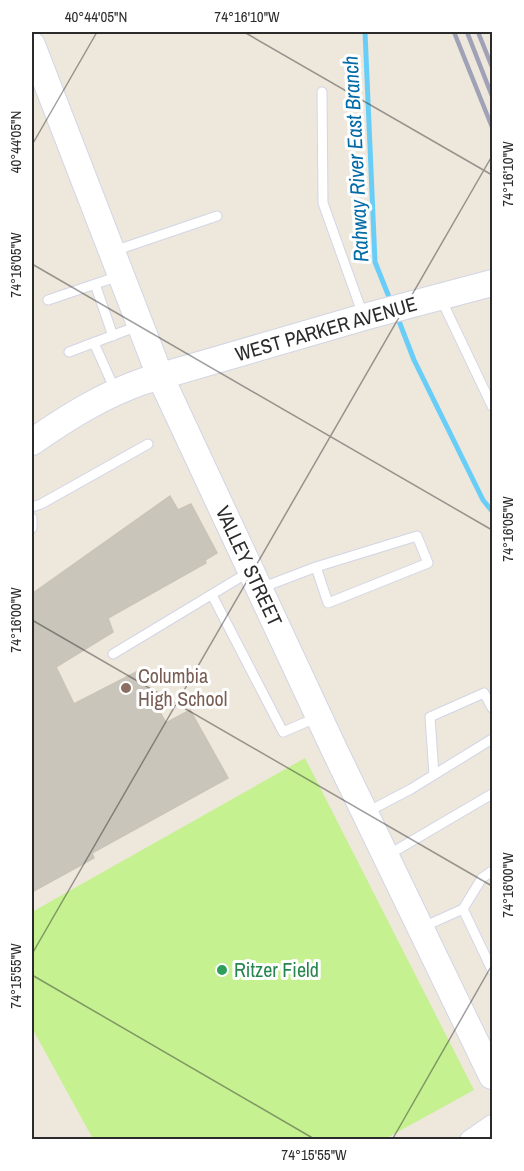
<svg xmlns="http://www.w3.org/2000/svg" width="524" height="1171" font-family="'Archivo Narrow',sans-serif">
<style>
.pitch{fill:#c5f190}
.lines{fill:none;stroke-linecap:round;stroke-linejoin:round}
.stream{stroke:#68cef8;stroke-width:5}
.building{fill:#c9c5bb;stroke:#cac3b6;stroke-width:1.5}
.lane-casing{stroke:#d2d5e5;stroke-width:11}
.street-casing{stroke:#d2d5e5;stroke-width:20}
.secondary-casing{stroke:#d2d5e5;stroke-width:28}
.lane{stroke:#fff;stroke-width:9}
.street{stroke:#fff;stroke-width:18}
.secondary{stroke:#fff;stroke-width:26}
.rail{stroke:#9fa2b7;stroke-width:4.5}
.ticks{fill:none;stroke:#2b2b2b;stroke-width:1.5;stroke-opacity:0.45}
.education-dot{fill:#8d6e63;stroke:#fff;stroke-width:2}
.leisure-dot{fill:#2e9e5b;stroke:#fff;stroke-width:2}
.labels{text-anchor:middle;stroke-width:6;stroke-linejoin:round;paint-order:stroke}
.street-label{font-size:20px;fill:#2b2b2b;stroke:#fff}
.education-label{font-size:20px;fill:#785e54;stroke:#fff;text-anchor:start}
.leisure-label{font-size:20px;fill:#27864d;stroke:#fff;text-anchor:start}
.water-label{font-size:21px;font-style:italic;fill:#036ba8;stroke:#fff}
.neatline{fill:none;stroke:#2b2b2b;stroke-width:2}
.ticks-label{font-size:15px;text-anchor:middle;fill:#2b2b2b}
</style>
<rect width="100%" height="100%" fill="#eee7dc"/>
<path class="pitch" d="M305,758L474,1090L385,1139H93L32,1028V912Z"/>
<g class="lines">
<path class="stream" d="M365,32L375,262L391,302
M397,316L414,360L483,500L492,511"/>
</g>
<path class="building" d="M170,496L178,510L191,504L217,553L205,560L206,563L108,618L113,632L56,667L74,704L138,671L166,723L190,710L228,778L92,853L94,858L32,892V594Z"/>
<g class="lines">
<g class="lane-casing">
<path id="lane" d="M322,92L323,203L363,315
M114,251L217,216
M95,284L113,336
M441,299L492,406
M48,300L119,276
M94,343L115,390
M69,352L138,326
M32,507L41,504L148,444
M32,518V528
M261,588L316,567L417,536L428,563L328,603L316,567
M212,595L283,732L318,717
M113,654L249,572
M434,775L430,717L484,693L492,708
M367,812L411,789L492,739
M388,855L492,794
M463,909L482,878L492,871
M423,927L463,909L492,970"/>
</g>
<g class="street-casing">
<path id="street" d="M469,1140L492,1124"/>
</g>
<g class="secondary-casing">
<path id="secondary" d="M32,45L160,376L334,749L492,1076
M32,442C68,417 103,395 144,381L364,317L492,283"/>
</g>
<use href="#lane" class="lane"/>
<use href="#street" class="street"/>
<use href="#secondary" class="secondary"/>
<path class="rail" d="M454,32L492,127
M467,32L492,96
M478,32L492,67"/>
</g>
<path class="ticks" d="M244,32L492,175M32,145L97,32M32,264L492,530M32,620L492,886M32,954L492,156M32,975L316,1140M392,1140L492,965"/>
<circle class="education-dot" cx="126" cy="688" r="6"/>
<circle class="leisure-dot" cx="222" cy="970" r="6"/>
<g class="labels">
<g class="street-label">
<text transform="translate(326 329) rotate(-16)" y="7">WEST PARKER AVENUE</text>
<text transform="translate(249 566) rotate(65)" y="7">VALLEY STREET</text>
</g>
<g class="education-label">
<text x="138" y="683">Columbia<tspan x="138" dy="23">High School</tspan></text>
</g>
<g class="leisure-label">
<text x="234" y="977">Ritzer Field</text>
</g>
<g class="water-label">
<text transform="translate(356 159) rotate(-93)" y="7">Rahway River East Branch</text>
</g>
</g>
<rect width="524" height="1171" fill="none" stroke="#ffffff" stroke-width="66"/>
<rect x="33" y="33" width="458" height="1105" class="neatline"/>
<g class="ticks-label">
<text x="96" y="22">40°44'05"N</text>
<text x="247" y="22">74°16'10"W</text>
<text transform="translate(16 142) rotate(-90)" y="5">40°44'05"N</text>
<text transform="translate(508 174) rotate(-90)" y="5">74°16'10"W</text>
<text transform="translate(16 265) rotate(-90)" y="5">74°16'05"W</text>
<text transform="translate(508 529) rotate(-90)" y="5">74°16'05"W</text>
<text transform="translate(16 620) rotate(-90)" y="5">74°16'00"W</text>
<text transform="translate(508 885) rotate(-90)" y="5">74°16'00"W</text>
<text transform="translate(16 976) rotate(-90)" y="5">74°15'55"W</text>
<text x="314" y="1160">74°15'55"W</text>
</g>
</svg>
